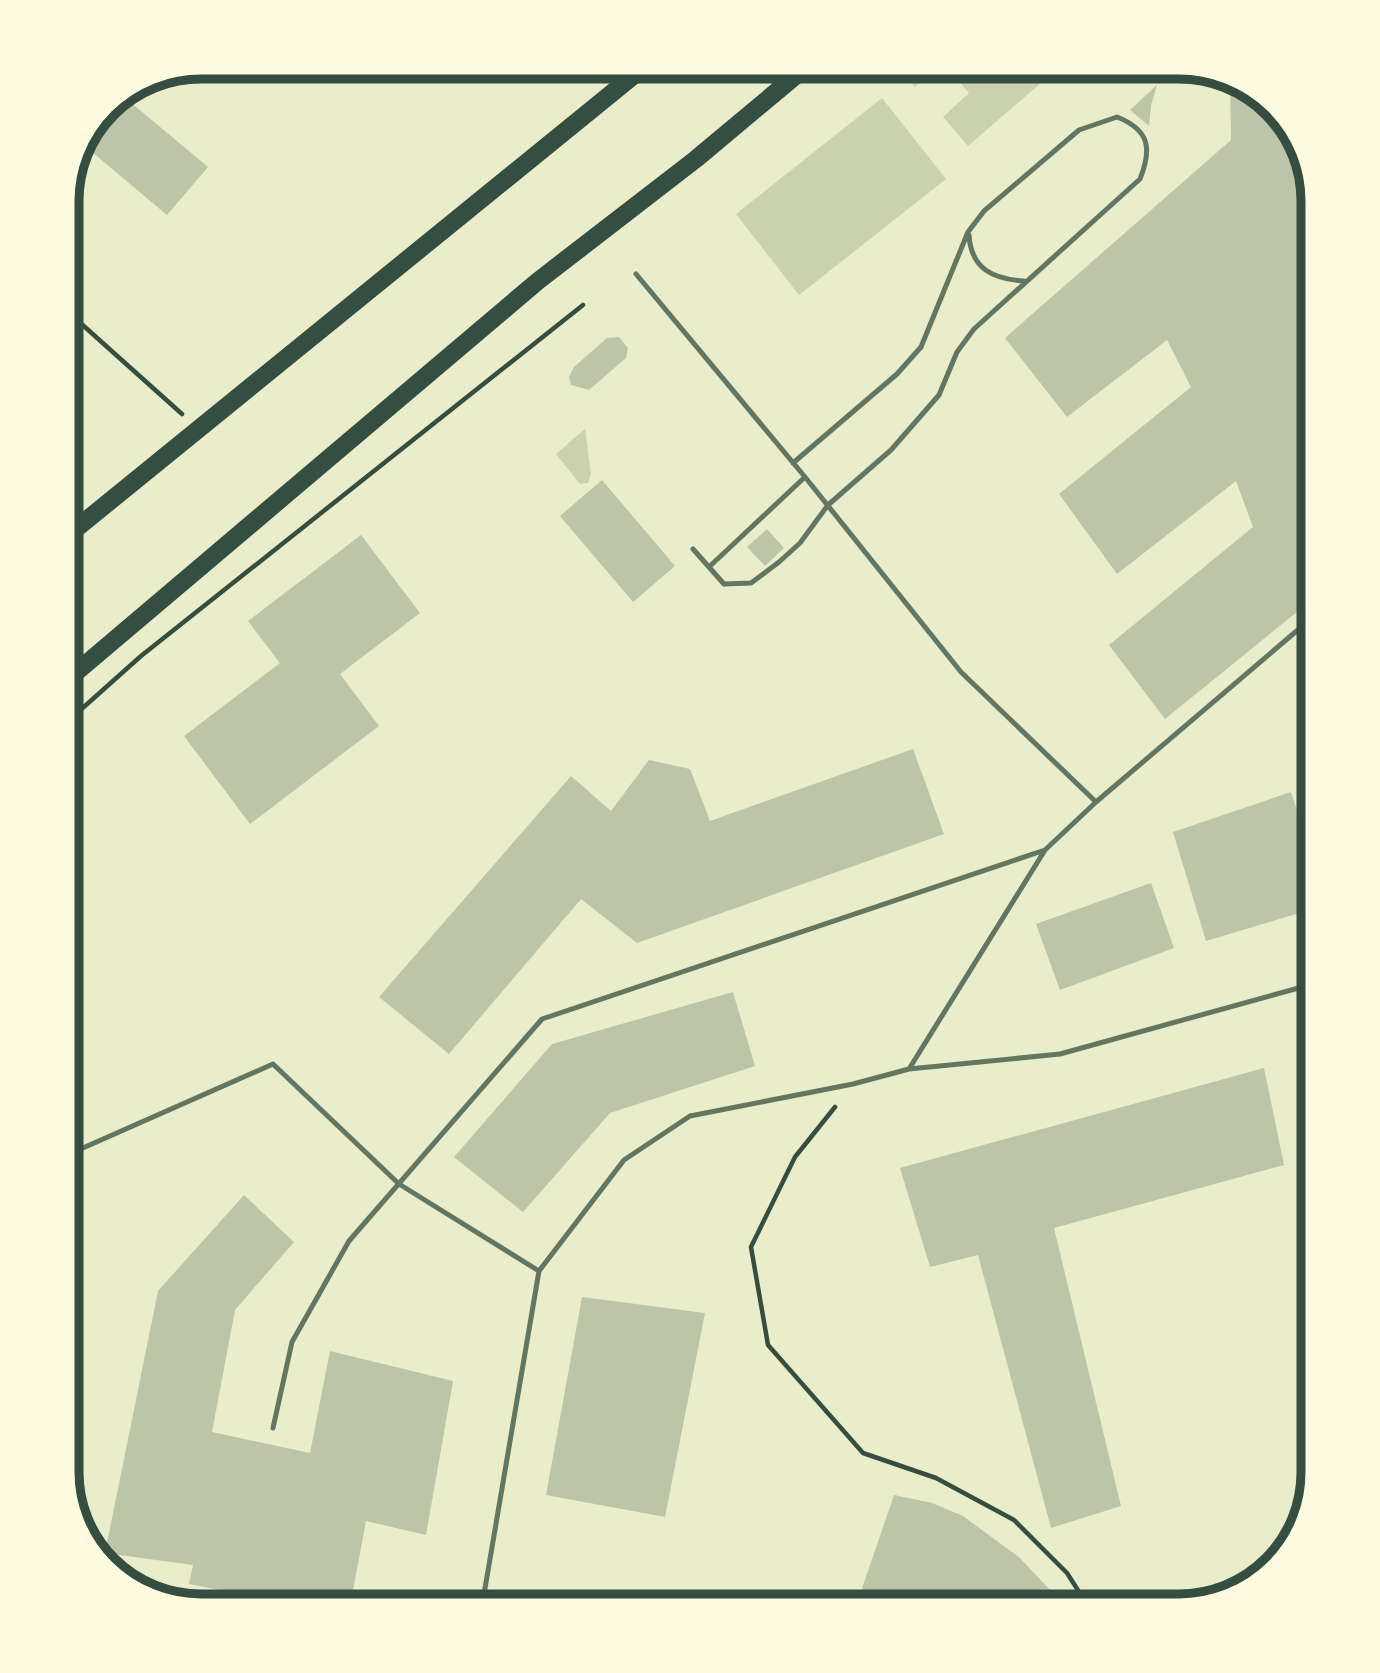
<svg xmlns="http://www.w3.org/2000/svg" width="1380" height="1673" font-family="Arial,sans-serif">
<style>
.green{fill:#cad2ad}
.building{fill:#bcc5a7}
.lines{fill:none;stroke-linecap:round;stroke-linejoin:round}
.path{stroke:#344e41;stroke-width:4.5}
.service{stroke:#617663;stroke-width:5}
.primary{stroke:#344e41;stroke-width:18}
.rim{fill:none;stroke:#344e41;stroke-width:9}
</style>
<rect width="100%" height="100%" fill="#e9edc9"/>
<path class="green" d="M918,67H939L915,87L906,76Z
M947,67H999L998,74L1025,82L1042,67H1115L1100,78L1041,83L968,146L943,117L969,93Z
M882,98L946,179L799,295L736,214Z
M585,429L591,474L588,483L580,484L556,454Z"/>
<path class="building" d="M1230,80L1246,84L1291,126L1313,201V599L1165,719L1109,645L1253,527L1236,481L1117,574L1059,494L1191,387L1167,340L1067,417L1005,338L1231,140Z
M1157,85L1151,106L1149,126L1130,110Z
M123,96L208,167L167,215L80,142L112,100Z
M619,337L628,348L626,358L589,390L571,385L569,377L574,367L607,338Z
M602,480L675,566L633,602L560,516Z
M767,529L784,548L765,566L747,547Z
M361,535L420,613L340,674L379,726L250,824L184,736L280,663L248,621Z
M913,749L944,834L637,943L581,899L449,1054L379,997L571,776L611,811L649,760L690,769L710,821Z
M1291,792L1313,860V909L1206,941L1173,832Z
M1151,883L1174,948L1060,990L1036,924Z
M733,992L755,1066L610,1113L523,1212L454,1157L552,1044Z
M1264,1068L1284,1165L1054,1228L1121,1506L1051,1528L978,1255L930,1267L900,1168Z
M244,1195L294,1242L235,1310L212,1432L310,1453L330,1351L453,1381L426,1535L366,1521L350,1606H254L256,1597L189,1584L193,1565L105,1553L158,1291Z
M582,1297L705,1313L665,1517L546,1495Z
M894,1495L932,1503L963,1516L1020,1558L1065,1606H856Z"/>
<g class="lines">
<path class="path" d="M67,311L182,414
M67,722L141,656L583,305
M835,1107L795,1157L751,1247L768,1345L863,1453L936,1478L1014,1520L1067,1573L1088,1606"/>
<path class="service" d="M969,235C971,269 993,279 1024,281
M636,274L805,477L961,672L1096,802
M693,549L724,584L751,583L779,562L800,543L828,505L891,450L939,395L957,352L974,329L1140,179C1152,149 1150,130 1117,117L1079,130L984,211L968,232L921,347L897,374L793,463
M709,567L805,477
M909,1069L1045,850L1096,802L1313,617
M67,1155L273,1064L399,1184L539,1271L624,1160L690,1116L853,1084L909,1069L1060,1054L1313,984
M273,1428L292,1342L349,1241L542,1019L1045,850
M482,1606L539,1271"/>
<path class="primary" d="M67,536L644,67
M67,680L538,281L696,159L806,67"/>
</g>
<path d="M0 0H1380V1673H0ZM201 79H1179A122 122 0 0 1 1301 201V1472A122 122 0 0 1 1179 1594H201A122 122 0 0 1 79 1472V201A122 122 0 0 1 201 79Z" fill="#fefae0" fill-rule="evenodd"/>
<path class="rim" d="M201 79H1179A122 122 0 0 1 1301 201V1472A122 122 0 0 1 1179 1594H201A122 122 0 0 1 79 1472V201A122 122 0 0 1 201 79Z"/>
</svg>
